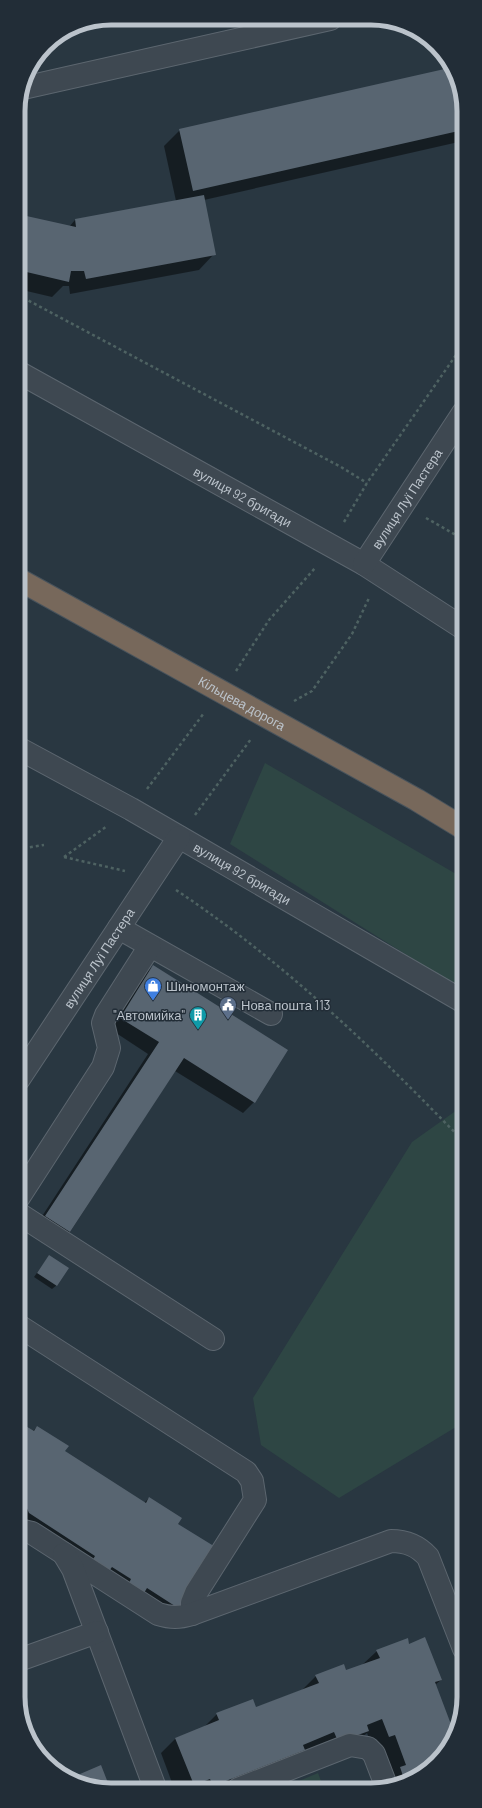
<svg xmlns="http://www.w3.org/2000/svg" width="482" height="1808" font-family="Barlow,sans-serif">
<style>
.green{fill:#2e4644}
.shadow{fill:#0007}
.building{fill:#586571}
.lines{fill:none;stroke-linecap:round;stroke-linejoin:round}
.minor-casing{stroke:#5c666f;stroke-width:24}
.highway-casing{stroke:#48535c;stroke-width:24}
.path{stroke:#4e6262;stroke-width:2.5;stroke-dasharray:3 3;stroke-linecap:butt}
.minor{stroke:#3e4851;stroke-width:22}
.highway{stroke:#77685b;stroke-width:22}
.labels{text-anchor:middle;stroke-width:3;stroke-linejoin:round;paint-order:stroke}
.street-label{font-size:13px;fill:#bbc3cb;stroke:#222d37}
.poi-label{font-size:13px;fill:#bbc3cb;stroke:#222d37;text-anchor:start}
.rim{fill:none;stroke:#bbc3cb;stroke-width:5}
</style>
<rect width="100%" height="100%" fill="#293741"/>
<path class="green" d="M265,763L463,878L464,991L230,844Z
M464,1105V1428L456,1427L339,1498L261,1445L253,1398L412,1142Z
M318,1773L324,1789H280Z"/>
<path class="shadow" d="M449,69L463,99V141L204,200L214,254L199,270L70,294L69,286H63L52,297L18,289V220L22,216L69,227L75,220L176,201L164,146L180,130Z
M153,966L254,1102L243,1113L175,1071L70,1232L59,1243L35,1227L148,1054L110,1029L142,977Z
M49,1256L57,1285L52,1289L34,1277Z
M19,1423L32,1432L37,1427L64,1452L144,1503L149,1498L177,1524L178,1607L163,1622L97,1581L93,1586L19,1531Z
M409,1645L441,1680L435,1685L455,1736L441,1758L417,1778L387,1788L367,1733L353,1745L227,1789L174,1788L161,1753L176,1738L203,1728L217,1714L255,1708L302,1690L316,1676L346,1672L362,1665L377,1651Z"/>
<path class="building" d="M449,68L463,99V130L193,191L179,129Z
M204,195L216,255L86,279L84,271H71L69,282L18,270V221L20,223L22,215L76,227L75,219Z
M153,965L288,1050L255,1103L184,1058L70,1232L45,1216L159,1042L120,1018Z
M49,1255L69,1268L57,1286L37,1273Z
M19,1422L34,1431L37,1426L69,1446L65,1451L146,1503L149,1497L182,1518L178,1524L217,1548L178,1608L147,1588L144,1593L129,1583L131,1579L112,1567L109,1571L92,1561L95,1556L29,1513L25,1504L19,1500Z
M425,1637L442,1680L435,1682L455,1735L441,1758L417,1778L405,1782L400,1767L406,1765L395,1735L389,1737L382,1719L367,1725L369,1731L355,1736L337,1739L334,1732L303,1745L305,1750L213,1786L210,1779L194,1785L175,1738L219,1720L216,1713L253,1699L256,1707L319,1683L315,1675L344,1664L346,1670L380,1658L376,1650L408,1638L409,1644Z
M101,1765L110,1788H93L73,1777Z"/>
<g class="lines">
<g class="minor-casing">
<g id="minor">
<path d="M23,88L330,19"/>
<path id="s1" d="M18,372L364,564L463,628"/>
<path id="s2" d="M364,564L463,413"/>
<path id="s3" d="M18,748L131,809L464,1002"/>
<path d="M119,928L271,1014"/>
<path id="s4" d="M19,1079L179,837"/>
<path d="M19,1197L103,1067L109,1048L103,1023L106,1015L150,946"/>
<path d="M19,1214L213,1339"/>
<path d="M19,1326L246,1472L252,1481L255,1500L196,1593L192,1603V1614"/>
<path d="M19,1530L32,1533L158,1614C171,1618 179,1618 192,1614L391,1541C407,1541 418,1546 428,1557L464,1649"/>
<path d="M64,1554L73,1569L155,1788"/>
<path d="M19,1660L97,1632"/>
<path d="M238,1789L350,1745L368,1748L374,1754L387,1788"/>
</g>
</g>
<g class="highway-casing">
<g id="highway">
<path id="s5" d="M18,579L417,800L463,828"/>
</g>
</g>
<path class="path" d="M18,295L341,467L367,483
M426,518L463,539
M344,522L367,483L463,345
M236,671L269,620L316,567
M294,701L312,691L352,634L369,598
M147,789L204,713
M195,815L251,739
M18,849L44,845
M64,857L107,826
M64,857L125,871
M176,890C283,961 375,1050 464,1142"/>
<use href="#minor" class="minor"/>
<use href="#highway" class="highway"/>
</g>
<defs>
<g id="shop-pin" transform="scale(0.9)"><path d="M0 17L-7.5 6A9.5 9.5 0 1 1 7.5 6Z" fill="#3f7fe0" stroke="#222d37"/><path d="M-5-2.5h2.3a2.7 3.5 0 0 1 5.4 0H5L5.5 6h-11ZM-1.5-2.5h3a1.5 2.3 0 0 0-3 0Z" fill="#fff"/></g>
<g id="civic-pin" transform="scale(0.9)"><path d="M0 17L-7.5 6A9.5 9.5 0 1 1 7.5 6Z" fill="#5c6f8a" stroke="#222d37"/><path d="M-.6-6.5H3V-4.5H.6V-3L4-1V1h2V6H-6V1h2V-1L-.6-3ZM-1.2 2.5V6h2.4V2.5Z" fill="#fff"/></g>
<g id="building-pin" transform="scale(0.9)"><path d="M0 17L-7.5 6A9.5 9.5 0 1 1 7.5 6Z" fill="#0f9aa8" stroke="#222d37"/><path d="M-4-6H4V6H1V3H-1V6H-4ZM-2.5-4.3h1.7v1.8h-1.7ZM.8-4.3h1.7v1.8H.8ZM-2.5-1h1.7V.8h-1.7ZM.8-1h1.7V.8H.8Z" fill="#fff"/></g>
</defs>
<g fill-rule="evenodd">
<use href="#shop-pin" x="153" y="986"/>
<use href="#civic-pin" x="228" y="1005"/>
<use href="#building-pin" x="198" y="1015"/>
</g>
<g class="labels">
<g class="street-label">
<text dy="5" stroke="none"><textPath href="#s1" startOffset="257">вулиця 92 бригади</textPath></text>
<text dy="5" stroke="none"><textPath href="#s2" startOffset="78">вулиця Луї Пастера</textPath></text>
<text dy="5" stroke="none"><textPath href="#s5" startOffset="256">Кільцева дорога</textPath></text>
<text dy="5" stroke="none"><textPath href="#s3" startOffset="257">вулиця 92 бригади</textPath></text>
<text dy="5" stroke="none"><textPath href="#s4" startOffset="145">вулиця Луї Пастера</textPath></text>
</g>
<g class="poi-label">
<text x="166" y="991">Шиномонтаж</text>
<text x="241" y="1010">Нова пошта 113</text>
<text x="185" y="1020" text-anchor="end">"Автомийка"</text>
</g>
</g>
<path d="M0 0H482V1808H0ZM111 25H371A86 86 0 0 1 457 111V1697A86 86 0 0 1 371 1783H111A86 86 0 0 1 25 1697V111A86 86 0 0 1 111 25Z" fill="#222d37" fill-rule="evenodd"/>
<path class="rim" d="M111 25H371A86 86 0 0 1 457 111V1697A86 86 0 0 1 371 1783H111A86 86 0 0 1 25 1697V111A86 86 0 0 1 111 25Z"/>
</svg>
